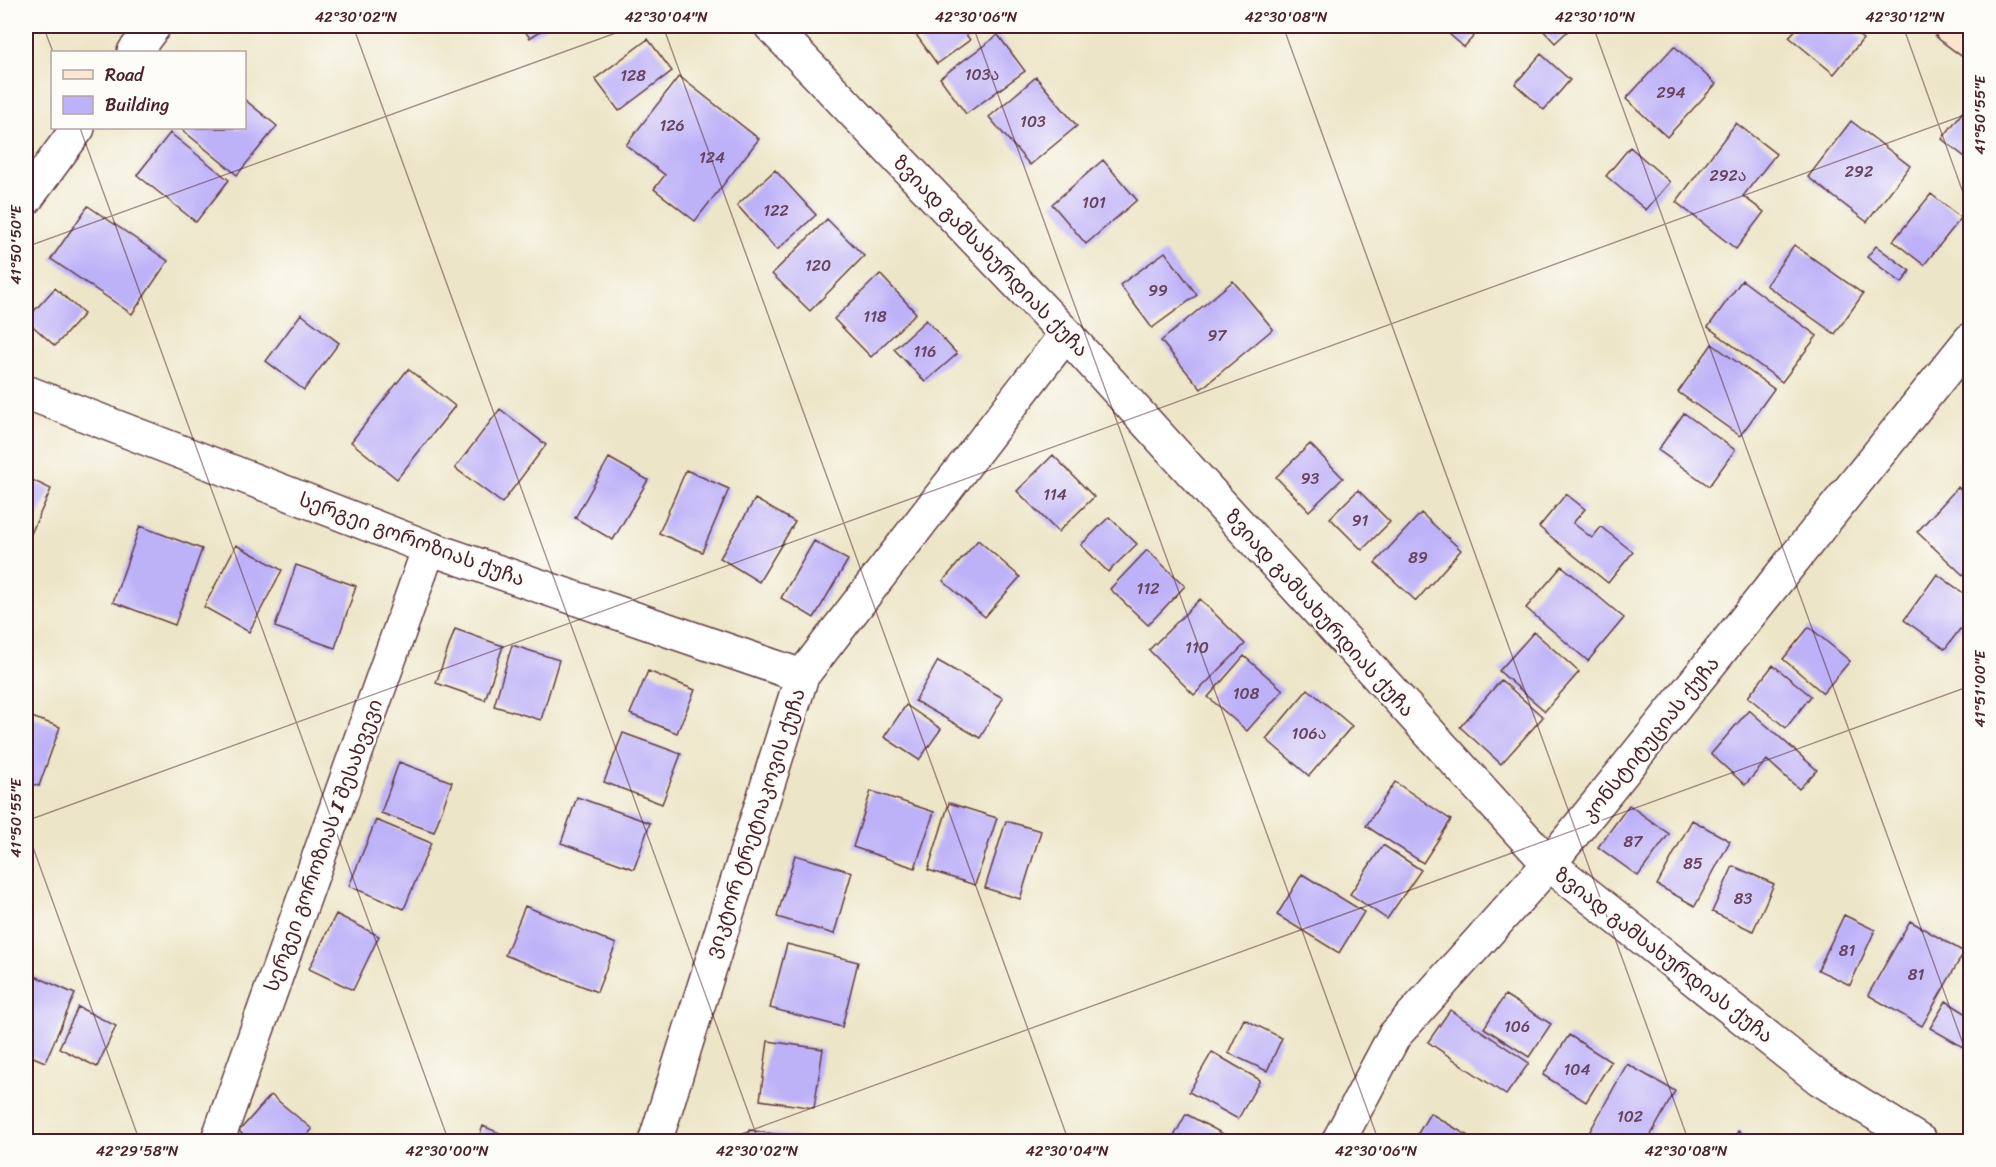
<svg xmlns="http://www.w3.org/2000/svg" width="1996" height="1167" font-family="Sriracha,'Noto Sans Georgian',sans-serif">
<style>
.building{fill:#bdb1f8}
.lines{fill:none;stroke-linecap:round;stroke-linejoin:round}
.minor-casing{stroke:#623d42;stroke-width:36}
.secondary-casing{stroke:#623d42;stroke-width:36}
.minor{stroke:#fff;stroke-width:33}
.secondary{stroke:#fbe5cf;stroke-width:33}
.ticks{fill:none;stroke:#4a1f2b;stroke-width:1.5;stroke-opacity:0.45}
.labels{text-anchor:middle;stroke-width:5;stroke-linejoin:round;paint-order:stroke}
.number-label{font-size:16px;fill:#67445e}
.street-label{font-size:20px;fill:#4a1f2b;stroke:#fdfcf7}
.neatline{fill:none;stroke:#4a1f2b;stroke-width:2}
.ticks-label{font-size:15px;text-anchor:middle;fill:#4a1f2b}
</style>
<rect width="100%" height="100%" fill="#fdfcf7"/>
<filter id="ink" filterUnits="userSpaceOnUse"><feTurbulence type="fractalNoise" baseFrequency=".0167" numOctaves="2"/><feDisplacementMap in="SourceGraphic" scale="12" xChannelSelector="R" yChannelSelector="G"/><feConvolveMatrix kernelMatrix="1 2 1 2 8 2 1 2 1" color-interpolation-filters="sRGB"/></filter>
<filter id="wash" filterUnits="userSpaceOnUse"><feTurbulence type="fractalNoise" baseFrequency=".008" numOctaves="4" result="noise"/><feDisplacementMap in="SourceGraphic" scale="24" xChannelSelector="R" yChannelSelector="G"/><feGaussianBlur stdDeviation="1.35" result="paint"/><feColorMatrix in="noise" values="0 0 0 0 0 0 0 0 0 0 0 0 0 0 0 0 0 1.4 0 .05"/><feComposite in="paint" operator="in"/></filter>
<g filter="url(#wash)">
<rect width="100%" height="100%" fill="#ede5c7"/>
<g id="blocks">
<path class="building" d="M521,26H548L530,38Z
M916,26H960L970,40L937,64L912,29Z
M1440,26H1483L1464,47Z
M1539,26H1573L1555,43Z
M1799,26H1846L1863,39L1834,74L1789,37Z
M998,35L1025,71L966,114L940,78Z
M648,39L672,71L619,111L595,79Z
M1674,46L1716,84L1667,137L1626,99Z
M1541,54L1570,80L1544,110L1515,84Z
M679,76L759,139L695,221L654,189L665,175L626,145Z
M1036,77L1077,126L1030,165L989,117Z
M244,99L277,126L237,175L180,128H244Z
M1967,106L1970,108V161L1942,139Z
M1851,121L1910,166L1867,222L1808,177Z
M1736,123L1776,154L1743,196L1764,212L1736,249L1676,202Z
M170,133L229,180L196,222L137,175Z
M1630,147L1670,182L1646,210L1606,176Z
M1103,160L1137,200L1086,244L1052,204Z
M775,170L816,215L777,250L737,205Z
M1931,194L1961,218L1924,265L1893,241Z
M88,206L168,261L132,314L51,259Z
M827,219L864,256L810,311L772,274Z
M1794,245L1863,294L1835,334L1766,285Z
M1876,246L1910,271L1902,283L1867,257Z
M1165,252L1197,295L1152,328L1120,285Z
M880,274L916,313L871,357L834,319Z
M1742,280L1817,336L1782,382L1708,327Z
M1233,281L1273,329L1201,389L1161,341Z
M55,288L84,314L55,346L26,320Z
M301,314L339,343L304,390L266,361Z
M926,320L957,354L925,382L894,349Z
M1712,344L1774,389L1740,436L1678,392Z
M408,369L455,406L397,479L351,442Z
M500,409L546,445L502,503L455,468Z
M1684,413L1735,450L1709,486L1658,450Z
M1310,444L1343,478L1309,511L1276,477Z
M1053,455L1094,497L1058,532L1017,491Z
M609,458L648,480L613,540L575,518Z
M686,470L729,489L702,552L659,533Z
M26,477L51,489L26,545Z
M1958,487L1970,498V567L1963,575L1917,532Z
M1358,490L1390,522L1362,550L1330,518Z
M1566,494L1585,509L1573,523L1592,538L1601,527L1633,552L1608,583L1539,527Z
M755,499L795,522L759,582L720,558Z
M1421,513L1461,550L1416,601L1375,563Z
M1109,517L1137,544L1108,572L1081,545Z
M140,526L202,549L175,625L113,602Z
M978,540L1020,577L985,617L943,581Z
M814,541L848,560L814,618L781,598Z
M236,545L282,570L249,632L204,607Z
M1147,550L1185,586L1148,625L1110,589Z
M296,565L356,586L335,648L275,627Z
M1562,566L1624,618L1588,661L1526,608Z
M1937,574L1970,598V636L1960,629L1945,649L1904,620Z
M1200,599L1245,644L1194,695L1149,650Z
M1809,627L1850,661L1823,693L1783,659Z
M455,629L503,646L485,700L436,683Z
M1534,632L1579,672L1545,711L1499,671Z
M512,645L559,660L541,720L494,706Z
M1244,656L1283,690L1247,731L1208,697Z
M938,661L1003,698L980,738L915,701Z
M1773,665L1811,696L1786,728L1748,697Z
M648,671L695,690L677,733L630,714Z
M1501,680L1543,717L1501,764L1460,727Z
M1308,689L1352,726L1309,776L1266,739Z
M906,705L941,729L919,760L884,737Z
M1749,710L1817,770L1799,789L1767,760L1745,785L1711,754Z
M26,715L60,727L39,786L26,782Z
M623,733L681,754L662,804L604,782Z
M399,762L452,782L434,832L381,813Z
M1395,782L1451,820L1423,863L1366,826Z
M871,791L934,812L915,868L853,847Z
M577,797L650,823L634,869L561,843Z
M949,803L997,818L975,885L928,870Z
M1629,805L1669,834L1638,876L1598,847Z
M376,820L431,843L404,909L349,886Z
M1692,820L1730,841L1695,906L1657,885Z
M1006,821L1041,831L1020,899L985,888Z
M1383,845L1421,870L1387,919L1350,894Z
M795,855L852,872L834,934L777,917Z
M1733,866L1774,884L1753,931L1712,912Z
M1302,874L1364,912L1339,953L1277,915Z
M525,906L616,944L597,992L505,955Z
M336,914L379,936L353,990L309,969Z
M1844,915L1875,930L1850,985L1818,970Z
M1910,921L1964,952L1922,1026L1868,995Z
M787,944L858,962L842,1027L770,1008Z
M26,972L75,994L45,1062L26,1054Z
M1505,995L1551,1024L1529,1057L1484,1028Z
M1946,1001L1970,1016V1051L1930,1028Z
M78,1007L116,1026L97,1067L59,1048Z
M1450,1010L1529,1063L1506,1095L1428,1042Z
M1244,1019L1282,1038L1267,1071L1228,1053Z
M1569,1035L1611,1062L1586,1102L1543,1075Z
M768,1041L823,1049L814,1108L760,1100Z
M1212,1052L1260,1080L1238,1119L1189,1092Z
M1627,1064L1675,1091L1647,1142H1584Z
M271,1095L312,1129L302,1142H251L239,1131Z
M1430,1113L1478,1142H1413Z
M1186,1114L1233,1139L1232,1142H1171Z
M483,1126L520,1142H477Z
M749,1130L813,1140V1142H747Z
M1738,1131L1757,1142H1732Z"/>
</g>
</g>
<g filter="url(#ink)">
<use href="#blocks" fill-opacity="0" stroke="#623d42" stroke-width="1.5"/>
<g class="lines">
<g class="minor-casing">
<path id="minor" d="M771,26L1066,334L1549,864L1820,1079L1921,1142
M134,52L154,26
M26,199L78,128
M26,392L429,548L802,676
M217,1142L429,548
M655,1142L802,676L1066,334
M1338,1142L1394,1036L1549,864L1970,340"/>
</g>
<g class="secondary-casing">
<path id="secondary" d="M1950,26L1970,41"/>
</g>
<use href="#minor" class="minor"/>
<use href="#secondary" class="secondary"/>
</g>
</g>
<path class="ticks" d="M43,26L53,52M353,26L759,1142M663,26L1069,1142M973,26L1379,1142M1283,26L1689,1142M1593,26L1970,1063M1903,26L1970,212M80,128L449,1142M26,247L635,26M26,821L1970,113M26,828L140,1142M719,1142L1970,686"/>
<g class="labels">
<g class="number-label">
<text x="982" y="80">103ა</text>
<text x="633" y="81">128</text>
<text x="1671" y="98">294</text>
<text x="1033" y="127">103</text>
<text x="672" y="131">126</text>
<text x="712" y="163">124</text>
<text x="1859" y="177">292</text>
<text x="1728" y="181">292ა</text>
<text x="1094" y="208">101</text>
<text x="776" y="216">122</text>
<text x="818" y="271">120</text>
<text x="1158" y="296">99</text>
<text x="875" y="322">118</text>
<text x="1217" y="341">97</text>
<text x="925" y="357">116</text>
<text x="1310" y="484">93</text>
<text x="1055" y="500">114</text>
<text x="1360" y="526">91</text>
<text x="1418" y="563">89</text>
<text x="1148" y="594">112</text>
<text x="1197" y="653">110</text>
<text x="1246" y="699">108</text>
<text x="1309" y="739">106ა</text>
<text x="1633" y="847">87</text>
<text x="1693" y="869">85</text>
<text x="1743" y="904">83</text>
<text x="1847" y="956">81</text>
<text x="1916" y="980">81</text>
<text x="1517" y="1032">106</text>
<text x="1577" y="1075">104</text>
<text x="1630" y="1122">102</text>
</g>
<g class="street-label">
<text transform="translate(991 256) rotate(46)" y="7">ზვიად გამსახურდიას ქუჩა</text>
<text transform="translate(412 539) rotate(20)" y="7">სერგეი გოროზიას ქუჩა</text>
<text transform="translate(1320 613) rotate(48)" y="7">ზვიად გამსახურდიას ქუჩა</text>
<text transform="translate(1650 739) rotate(-51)" y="7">კონსტიტუციას ქუჩა</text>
<text transform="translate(755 823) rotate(-72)" y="7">ვიკტორ ტრეტიაკოვის ქუჩა</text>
<text transform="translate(323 845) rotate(-70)" y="7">სერგეი გოროზიას I შესახვევი</text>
<text transform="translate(1664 955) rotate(38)" y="7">ზვიად გამსახურდიას ქუჩა</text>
</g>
</g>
<rect width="1996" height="1167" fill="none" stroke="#fdfcf7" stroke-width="66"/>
<rect x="51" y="51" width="195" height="78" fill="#fdfcf7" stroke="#b5a4a5" stroke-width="1.5"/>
<rect x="63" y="70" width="30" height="9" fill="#fbe5cf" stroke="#b5a4a5" stroke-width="1.5"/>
<text x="105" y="81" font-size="18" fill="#4a1f2b">Road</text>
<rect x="63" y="96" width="30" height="18" fill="#bdb1f8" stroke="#b5a4a5" stroke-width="1.5"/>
<text x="105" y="111" font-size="18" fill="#4a1f2b">Building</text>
<rect x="33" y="33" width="1930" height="1101" class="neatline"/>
<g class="ticks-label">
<text x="356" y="22">42°30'02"N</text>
<text x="666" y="22">42°30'04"N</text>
<text x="976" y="22">42°30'06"N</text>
<text x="1286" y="22">42°30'08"N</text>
<text x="1595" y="22">42°30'10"N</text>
<text x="1905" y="22">42°30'12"N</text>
<text transform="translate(1980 115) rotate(-90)" y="5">41°50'55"E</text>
<text transform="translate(16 245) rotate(-90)" y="5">41°50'50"E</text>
<text transform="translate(1980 689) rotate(-90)" y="5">41°51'00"E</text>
<text transform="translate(16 818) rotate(-90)" y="5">41°50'55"E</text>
<text x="137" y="1156">42°29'58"N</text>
<text x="447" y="1156">42°30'00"N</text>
<text x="757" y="1156">42°30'02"N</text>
<text x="1067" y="1156">42°30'04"N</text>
<text x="1376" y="1156">42°30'06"N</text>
<text x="1686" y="1156">42°30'08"N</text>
</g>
</svg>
